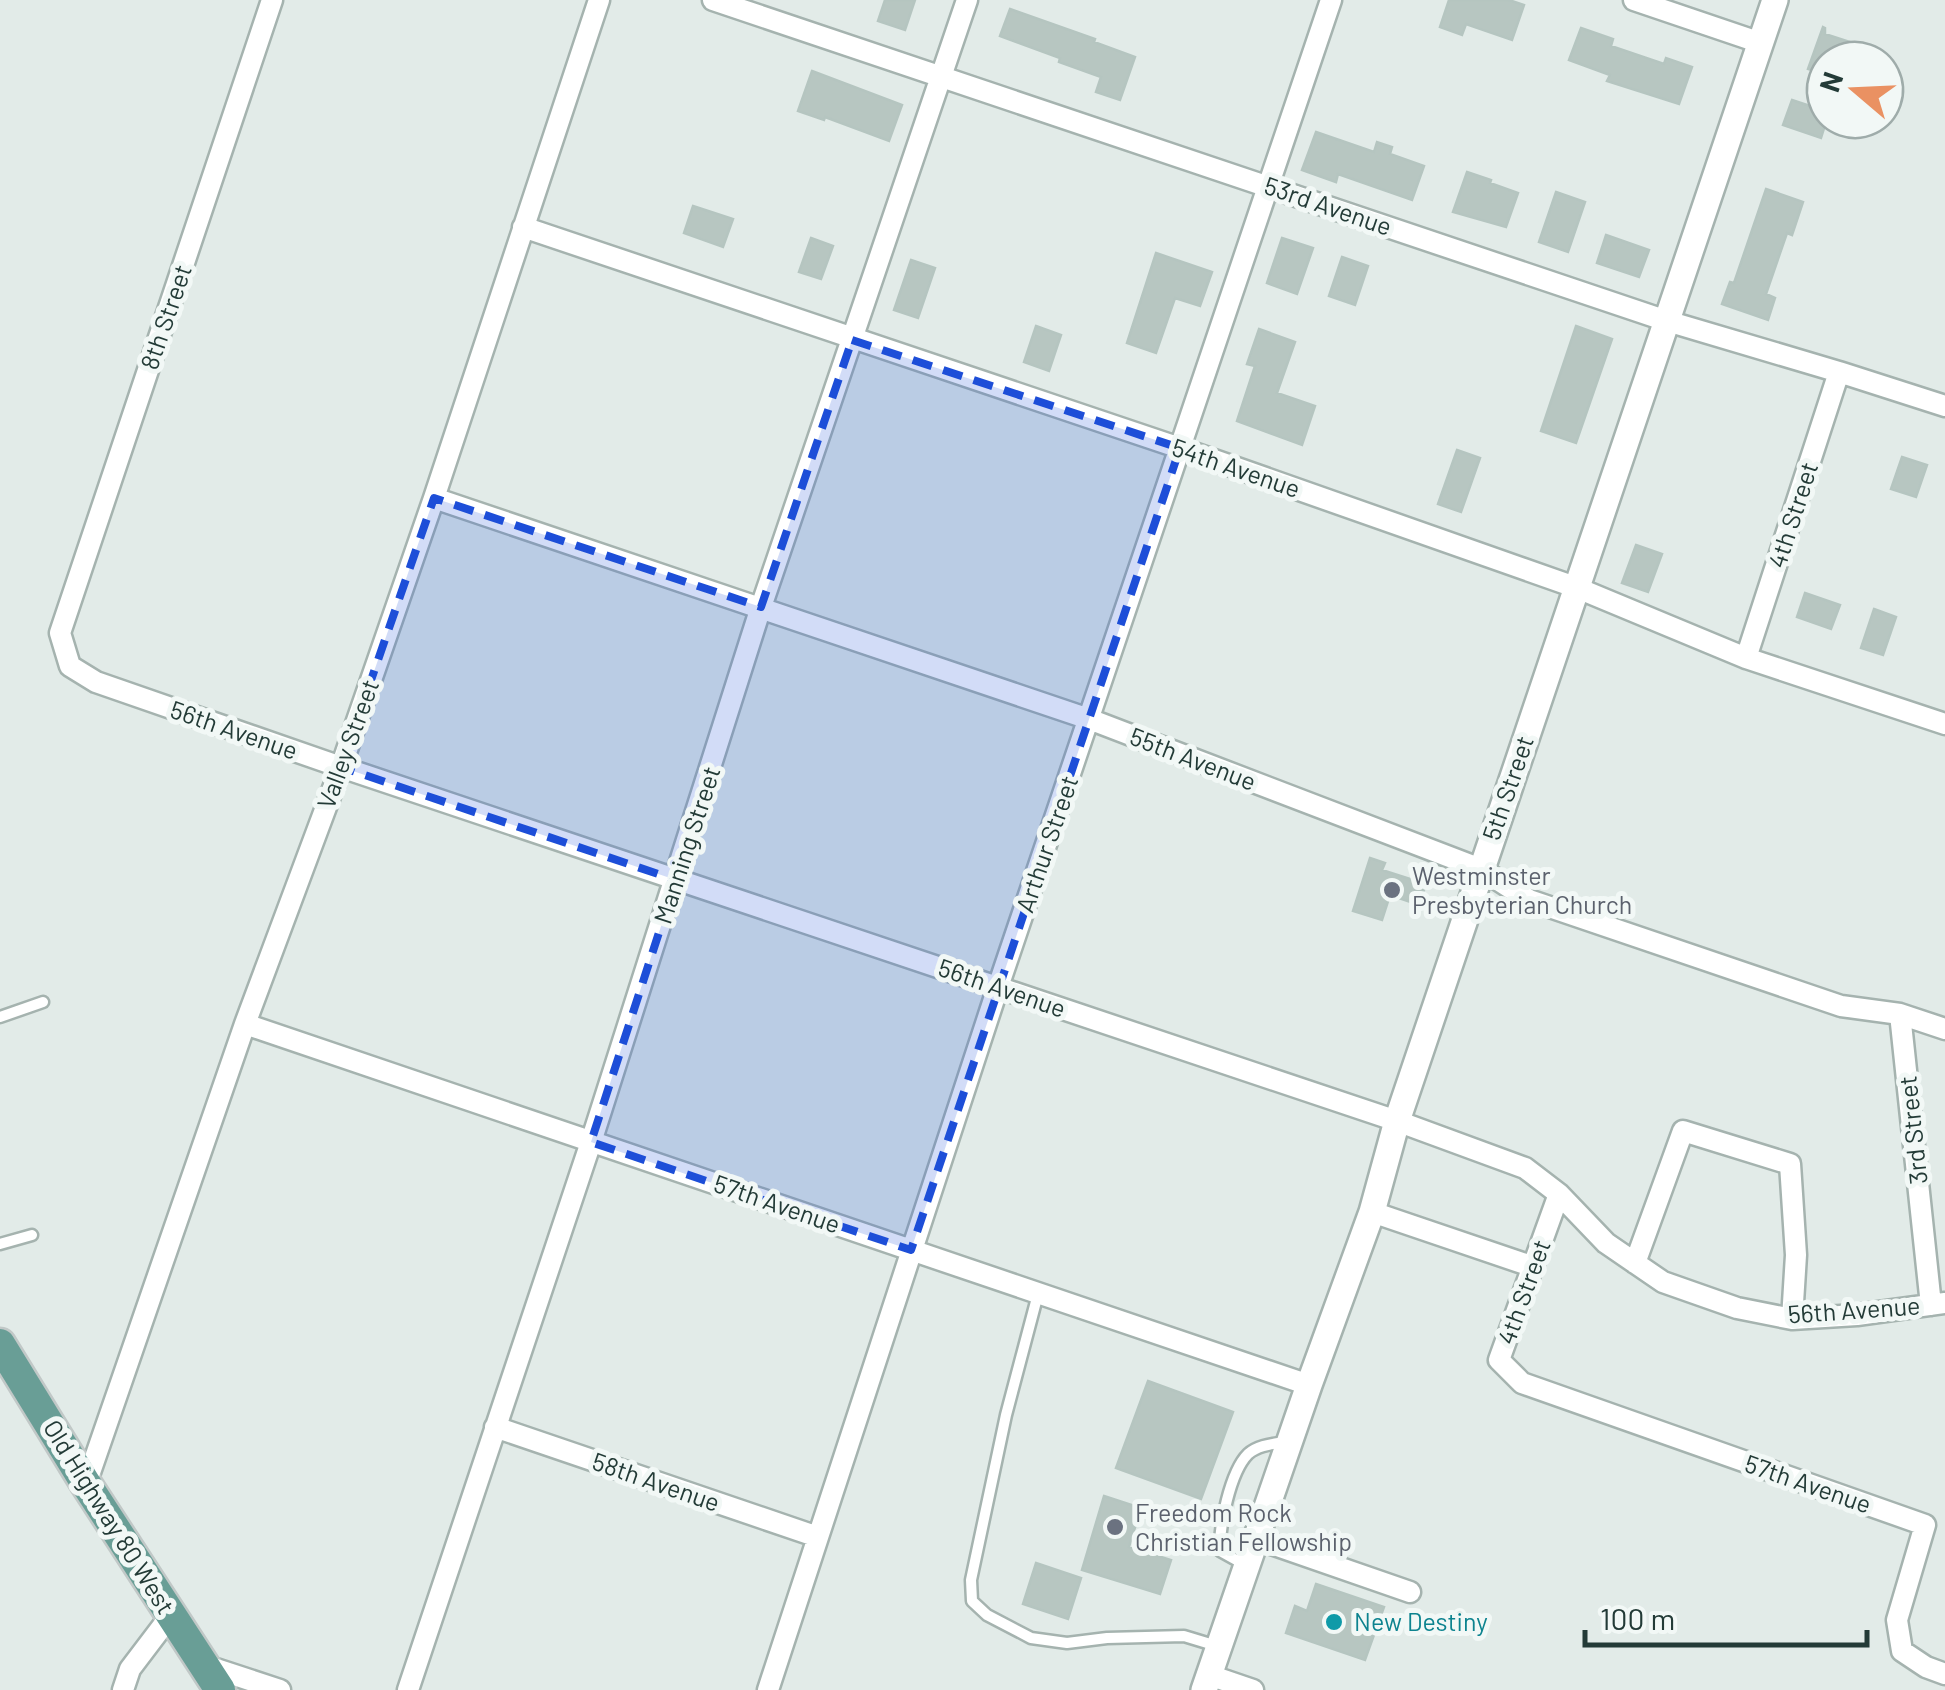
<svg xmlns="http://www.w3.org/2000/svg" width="1945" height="1690" font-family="Barlow,sans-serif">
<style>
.building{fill:#b7c6c1;stroke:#b5c5c0;stroke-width:2.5}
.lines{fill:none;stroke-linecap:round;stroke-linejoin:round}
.service-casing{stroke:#a5b3af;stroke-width:15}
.minor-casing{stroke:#a5b3af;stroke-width:25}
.tertiary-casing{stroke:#a5b3af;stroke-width:30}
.primary-casing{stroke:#c1c8c7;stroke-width:35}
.service{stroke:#fff;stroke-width:10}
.minor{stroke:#fff;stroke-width:20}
.tertiary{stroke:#fff;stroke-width:25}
.primary{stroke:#699e96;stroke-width:30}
.marked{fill:#1d4ed8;fill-opacity:0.2;stroke:#1d4ed8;stroke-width:8;stroke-dasharray:20 12;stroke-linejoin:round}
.worship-dot{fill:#6b7280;stroke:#f2f8f6;stroke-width:4}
.culture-dot{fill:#0f9aa8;stroke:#f2f8f6;stroke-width:4}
.labels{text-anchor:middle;stroke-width:10;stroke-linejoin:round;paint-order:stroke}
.street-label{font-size:25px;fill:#233b37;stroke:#f2f8f6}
.worship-label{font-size:25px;fill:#5b616d;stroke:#f2f8f6;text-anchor:start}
.culture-label{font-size:25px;fill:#0d838f;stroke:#f2f8f6;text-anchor:start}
</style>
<rect width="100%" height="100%" fill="#e2ebe8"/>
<path class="building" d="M885,0H915L905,30L878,21Z
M1449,0H1509L1524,5L1512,40L1466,24L1462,35L1440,27Z
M1010,9L1095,39L1094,42L1135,57L1120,100L1096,92L1101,77L1059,62L1060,58L1000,36Z
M1823,27L1825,28V34L1850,42L1844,60H1825V74L1808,69Z
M1581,28L1613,39L1611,46L1664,64L1666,58L1692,67L1679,104L1607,81L1610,75L1569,60Z
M812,71L902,105L889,141L825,117L824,120L798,111Z
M1792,100L1825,111V125L1821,138L1783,125Z
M1316,132L1374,152L1377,142L1392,147L1390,154L1424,166L1412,200L1338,174L1336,182L1302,170Z
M1467,172L1491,180L1490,183L1518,193L1506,227L1453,212Z
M1766,189L1803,202L1792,235L1787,233L1766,294L1775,298L1768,320L1722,304L1730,282L1734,283Z
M1556,192L1585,202L1568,252L1539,242Z
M693,206L733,219L723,247L684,233Z
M1606,235L1649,250L1639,277L1597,263Z
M811,238L833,246L821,279L799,272Z
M1282,238L1313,248L1297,294L1267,283Z
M1156,253L1212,272L1200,306L1175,298L1156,353L1127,343Z
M1342,257L1368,266L1355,305L1329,296Z
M911,260L935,268L918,318L894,310Z
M1036,326L1061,335L1049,371L1024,362Z
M1576,326L1612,339L1576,443L1541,431Z
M1259,329L1295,342L1277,393L1315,406L1302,445L1237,421L1255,366L1247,364Z
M1457,450L1480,458L1461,512L1438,504Z
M1902,457L1927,465L1916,497L1891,489Z
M1636,545L1662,554L1648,592L1622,583Z
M1805,593L1840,605L1831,629L1797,617Z
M1874,609L1896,617L1883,655L1861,648Z
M1370,858L1385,863L1382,870L1426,884L1419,905L1390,895L1382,920L1353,911Z
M1148,1381L1233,1412L1201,1499L1116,1468Z
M1104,1496L1141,1508L1129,1547L1171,1560L1160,1594L1082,1570Z
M1036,1563L1081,1578L1068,1619L1023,1604Z
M1316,1584L1384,1607L1365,1660L1286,1633L1295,1606L1307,1611Z"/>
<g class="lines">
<g class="service-casing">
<path id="service" d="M0,1017L43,1002
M0,1244L32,1235
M1038,1294L1006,1415L971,1580L972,1601L987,1615L1031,1638L1067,1643L1107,1638L1184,1636L1217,1646
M1247,1566L1220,1551C1219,1527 1230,1472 1248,1454C1258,1445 1273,1444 1285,1442"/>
</g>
<g class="minor-casing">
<path id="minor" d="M272,0L60,633L70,666L96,682L341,767L1397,1121L1525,1168L1559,1194L1606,1243L1663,1282L1737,1308L1792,1319L1857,1315L1945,1303
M713,0L1667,321L1839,372L1945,406
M1634,0L1761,43
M523,227L1180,448L1575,587L1746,658L1945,724
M434,498L1089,719L1481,869L1529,900L1841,1006L1900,1014L1945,1029
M1746,658L1839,372
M1900,1014L1931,1305
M245,1024L1309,1385
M1559,1194L1499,1360L1522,1383L1925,1525L1897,1620L1902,1651L1926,1667L1945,1674
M1372,1212L1534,1267
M1635,1263L1683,1131L1790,1164L1796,1255L1792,1319
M495,1427L818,1537
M86,1484L245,1024L341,767L434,498L599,0
M1257,1539L1410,1592
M204,1665L280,1690
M1209,1675L1253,1690
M123,1690L130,1669L171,1615
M408,1690L591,1142L761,607L967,0
M768,1690L998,987L1331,0"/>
</g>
<g class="tertiary-casing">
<path id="tertiary" d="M1204,1690L1309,1385L1372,1212L1397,1121L1775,0"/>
</g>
<g class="primary-casing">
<path id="primary" d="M0,1344L86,1484L220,1690"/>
</g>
<use href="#service" class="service"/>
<use href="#minor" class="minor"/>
<use href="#tertiary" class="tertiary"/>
<use href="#primary" class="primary"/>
</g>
<path class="marked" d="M852,340L1180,448L911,1250L591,1142L676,880L341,767L434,498L761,607Z"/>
<g class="worship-dot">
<circle cx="1392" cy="890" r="10"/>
<circle cx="1115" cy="1527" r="10"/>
</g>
<circle class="culture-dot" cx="1334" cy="1622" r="10"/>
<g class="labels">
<g class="street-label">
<text transform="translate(1328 206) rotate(19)" y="9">53rd Avenue</text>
<text transform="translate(166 317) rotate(-71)" y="9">8th Street</text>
<text transform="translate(1236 468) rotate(19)" y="9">54th Avenue</text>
<text transform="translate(1793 515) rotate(-72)" y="9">4th Street</text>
<text transform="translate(234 730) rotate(19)" y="9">56th Avenue</text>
<text transform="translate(348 744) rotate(-70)" y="9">Valley Street</text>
<text transform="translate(1193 759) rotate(21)" y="9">55th Avenue</text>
<text transform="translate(1508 788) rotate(-71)" y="9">5th Street</text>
<text transform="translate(1047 844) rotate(-71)" y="9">Arthur Street</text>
<text transform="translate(687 845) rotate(-72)" y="9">Manning Street</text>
<text transform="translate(1002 988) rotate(19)" y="9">56th Avenue</text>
<text transform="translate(1913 1130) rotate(-96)" y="9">3rd Street</text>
<text transform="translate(777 1204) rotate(19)" y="9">57th Avenue</text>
<text transform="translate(1524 1292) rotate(-70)" y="9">4th Street</text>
<text transform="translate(1854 1310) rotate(-4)" y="9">56th Avenue</text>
<text transform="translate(656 1482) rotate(19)" y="9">58th Avenue</text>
<text transform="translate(1808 1484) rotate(19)" y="9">57th Avenue</text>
<text transform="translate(109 1517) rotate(58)" y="9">Old Highway 80 West</text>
</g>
<g class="worship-label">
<text x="1412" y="885">Westminster<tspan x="1412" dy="29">Presbyterian Church</tspan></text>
<text x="1135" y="1522">Freedom Rock<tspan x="1135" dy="29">Christian Fellowship</tspan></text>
</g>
<g class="culture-label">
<text x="1354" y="1631">New Destiny</text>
</g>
</g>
<g transform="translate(1855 90) rotate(289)"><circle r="48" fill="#f2f8f6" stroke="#9facaa" stroke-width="2.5"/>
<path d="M0-8L18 38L0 25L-18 38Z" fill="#ea9162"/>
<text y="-15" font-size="28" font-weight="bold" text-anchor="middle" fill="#233b37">N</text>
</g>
<path d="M1585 1630v15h282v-15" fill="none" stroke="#233b37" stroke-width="5"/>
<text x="1600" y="1630" font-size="30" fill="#233b37" stroke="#f2f8f6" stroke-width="8" paint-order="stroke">100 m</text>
</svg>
